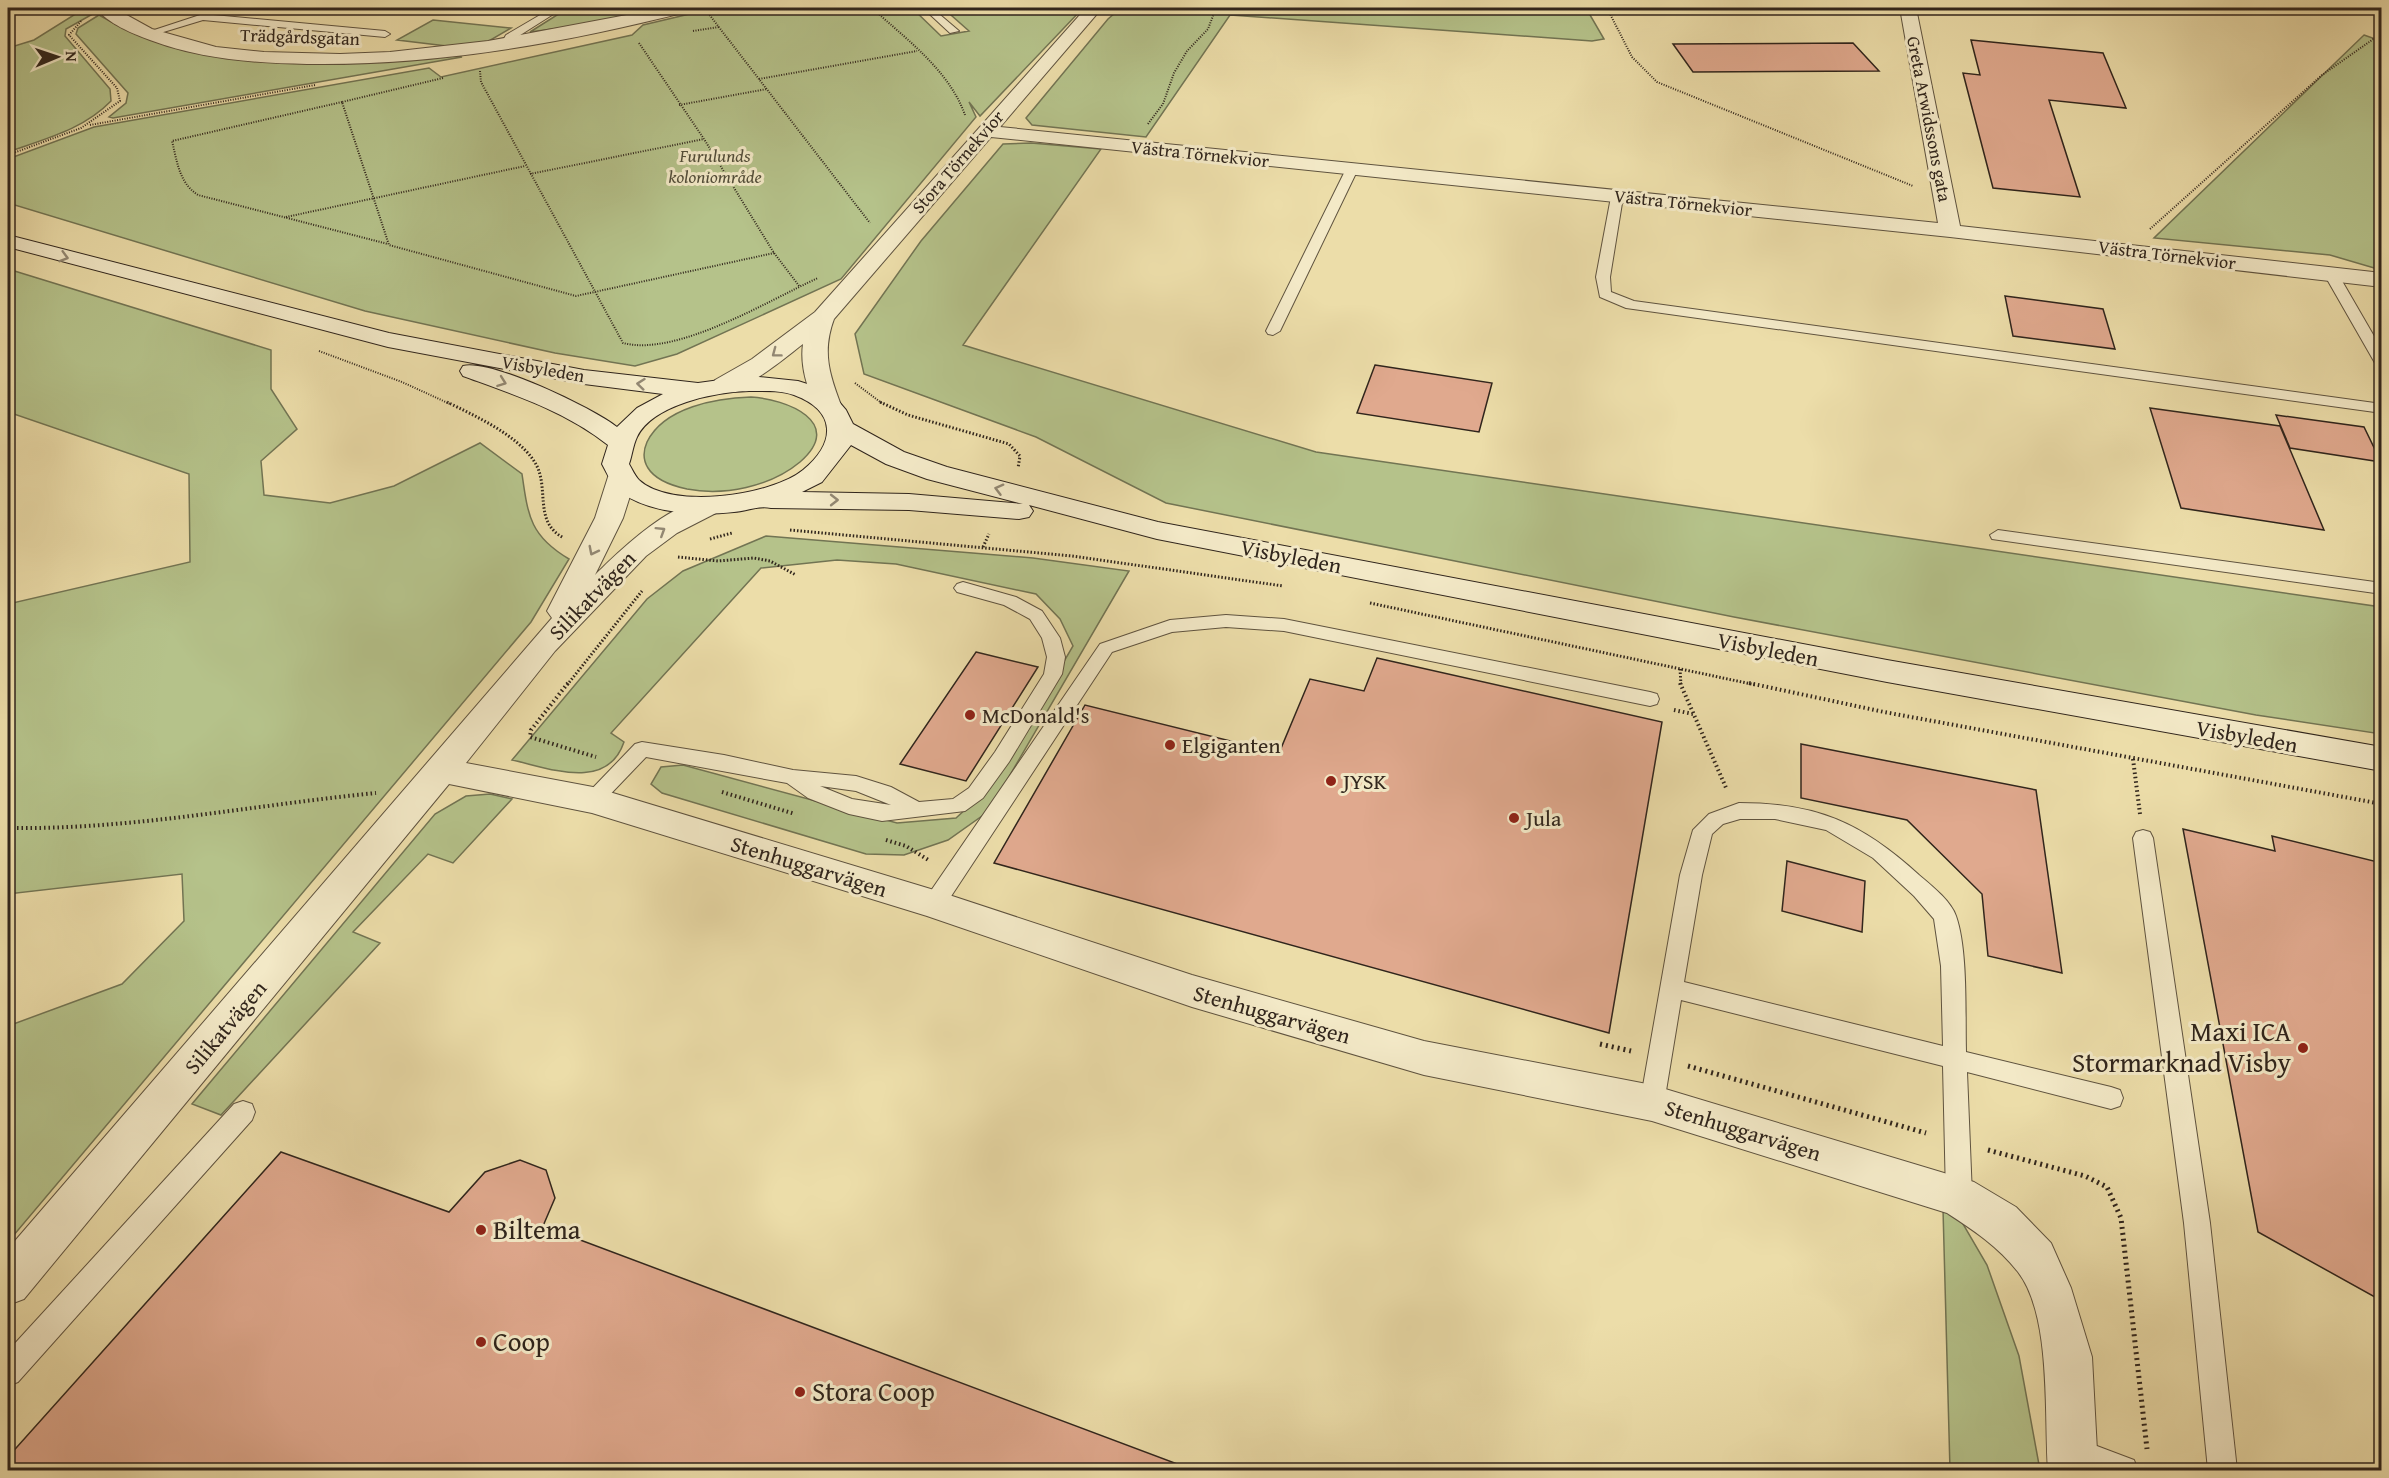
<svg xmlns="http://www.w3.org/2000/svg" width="2389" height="1478" font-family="'Gentium Book Plus',serif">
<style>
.green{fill:#b5c28a;stroke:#727453;stroke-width:1.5}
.building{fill:#e0a98e;stroke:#30251c;stroke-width:1.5}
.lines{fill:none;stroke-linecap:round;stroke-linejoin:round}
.service-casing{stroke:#5f533f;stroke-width:2}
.minor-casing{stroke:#5f533f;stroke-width:2}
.secondary-casing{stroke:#30251c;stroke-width:2}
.path-far3{stroke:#30251c;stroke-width:2;stroke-dasharray:1 1.5;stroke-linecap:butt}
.path-far2{stroke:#30251c;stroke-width:3;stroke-dasharray:1.5 2;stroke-linecap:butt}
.path-far1{stroke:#30251c;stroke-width:4;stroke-dasharray:1.5 3;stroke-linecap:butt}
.path{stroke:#30251c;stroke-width:5;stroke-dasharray:2 4;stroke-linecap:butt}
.service{fill:#f3e9c7;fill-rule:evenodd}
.minor{fill:#f3e9c7;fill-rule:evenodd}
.secondary{fill:#f3e9c7;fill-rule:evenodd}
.oneway{stroke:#928772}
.poi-dot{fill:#8f2418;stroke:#f3e9c7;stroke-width:2}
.labels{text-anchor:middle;stroke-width:6;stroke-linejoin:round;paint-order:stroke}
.far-street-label{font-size:18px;fill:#30251c;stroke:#f3e9c7}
.far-park-label{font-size:18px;font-style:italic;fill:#514c38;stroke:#f3e9c7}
.street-label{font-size:22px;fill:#30251c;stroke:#f3e9c7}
.poi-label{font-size:22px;fill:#30251c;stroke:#f3e9c7;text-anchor:start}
.near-poi-label{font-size:27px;fill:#30251c;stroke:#f3e9c7;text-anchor:start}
</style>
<rect width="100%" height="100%" fill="#ecdda9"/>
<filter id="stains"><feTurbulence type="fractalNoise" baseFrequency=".00333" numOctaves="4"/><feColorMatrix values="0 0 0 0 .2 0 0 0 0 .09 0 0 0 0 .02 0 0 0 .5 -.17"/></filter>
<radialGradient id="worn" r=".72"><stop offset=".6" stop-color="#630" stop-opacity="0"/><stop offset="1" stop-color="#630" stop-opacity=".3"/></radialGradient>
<path class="green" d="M85,8L98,11L66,29L65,36L110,89L111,101C83,130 44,139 8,152V48L34,40Z
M568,8L619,13L675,8L634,18L530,32Z
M715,8H912L941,36L969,31L943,8H1083L980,116L969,102L976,117L841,279L677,354L635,366L555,353L365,311L8,203V159L94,127L429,68L441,77L632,35L643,25Z
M1121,8H1586L1604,39L1592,41L1230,15L1146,137L1032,125L1026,118L1108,19Z
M99,15C181,64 278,64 371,62C391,62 449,53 462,57L113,118L109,117L126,103L128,93L76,34L78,28Z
M433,20L511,28L482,45L455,47L397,40Z
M2364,35L2381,41V270L2330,255L2154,238Z
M1031,143L1101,149L963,345L1316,452L2381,607V734L2256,715L1734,617L1166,503L1036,437L864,374L855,334L921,241L1003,144Z
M8,269L271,350V389L297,429L261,461L264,495L330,503L394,486L480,443L522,474C528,516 530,536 569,559L531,622L8,1242V1026L122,984L184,921L182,874L8,894V604L190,562L189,474L8,412Z
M751,397C786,399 846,422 800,462C770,487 724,496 687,489C673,486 656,481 648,468C643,460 643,451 647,442C664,407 717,398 751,397Z
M766,536L1033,558L1129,571L989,811L948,840L904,855L866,854L662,793L651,784L661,767L683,765L897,823L956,818L992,785L1073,646L1060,619L1036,594L896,564L837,560L761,568L611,733L624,742C607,792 549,768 512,760L647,599L683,571Z
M490,794L512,799L453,863L428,854L353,932L380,943L221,1115L192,1104L435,814L466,796Z
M1943,1209L1959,1217L1987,1265L2019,1356L2040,1470H1950Z"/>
<path class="building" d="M1971,40L2103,53L2126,108L2049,100L2080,197L1993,188L1963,73L1980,75Z
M1853,43L1879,71L1693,72L1673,44Z
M2005,296L2103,309L2115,349L2013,336Z
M1375,365L1492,383L1479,432L1357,413Z
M2150,408L2280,426L2324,530L2181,508Z
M2276,415L2364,427L2381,462L2290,448Z
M976,652L1038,667L966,781L900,764Z
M1377,658L1662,722L1609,1033L994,863L1085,705L1279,753L1310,679L1364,691Z
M1801,744L2036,790L2062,973L1988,956L1982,894L1907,820L1801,798Z
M2183,829L2275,851L2272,836L2382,863V1301L2258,1232Z
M1787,861L1865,881L1862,932L1782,911Z
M281,1152L449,1212L485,1172L520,1160L546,1170L555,1198L543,1226L1188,1468V1470H8V1457Z"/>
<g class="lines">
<g class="service-casing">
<path id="service" d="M552,8H563L514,39L509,48H501L500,46L506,35Z
M923,8H932L959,31L950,33Z
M203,14L385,31L390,34L385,37L203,20L147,37L142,34Z
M1352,165L1358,169L1280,331L1273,335L1268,334L1266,331L1346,169Z
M1617,193L1623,197L1610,277L1611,292L1634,301L2382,404V413L1626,308L1600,297L1596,277L1611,197Z
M2331,270L2338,274L2382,350V367L2375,363L2324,274Z
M1998,530L2382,583V594L1992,539L1990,535Z
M963,582L1016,597L1042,611L1060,638L1065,657L1062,674L1009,762L983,798L965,811L882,821L849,814L808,798L787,783L646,757L600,805L593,807L586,805L583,800L586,795L635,744L642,742L724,755L793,770L856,776L891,787L919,802L953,799L969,788L995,752L1044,674L1047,657L1042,638L1030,619L1004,605L957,592L954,588L957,584ZM820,786L856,791L891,805L852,799Z
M1226,615L1284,619L1650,692L1657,694L1659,699L1657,704L1650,706L1284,631L1226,627L1172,632L1112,652L942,910L934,913L926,910L923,904L926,898L1100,644L1170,620Z
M1739,803C1817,803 1862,823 1919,875C1931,885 1951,901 1956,916C1968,950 1965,1014 1966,1052L2111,1087L2120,1090L2123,1098L2120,1106L2111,1109L1967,1072L1972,1196L1968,1204L1959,1208L1950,1204L1946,1196L1943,1066L1681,1000L1664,1103L1661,1111L1652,1114L1643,1111L1640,1103L1680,875L1693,830L1709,814ZM1740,819H1775L1826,830L1873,858L1914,896L1934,919L1941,966L1943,1046L1684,982L1702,875L1712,834L1723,824Z
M2143,830L2150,832L2153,838L2210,1223L2237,1470H2208L2184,1223L2133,838L2136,832Z
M243,1101L252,1104L255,1112L252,1120L18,1382L8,1386V1351L234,1104Z
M2073,1437L2134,1460L2138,1470H2084L2063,1462L2058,1452L2063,1442Z"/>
</g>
<g class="minor-casing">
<path id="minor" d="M96,8H114L152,29L216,47L264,52L340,54L390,52L488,41L664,8H692L690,11C565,43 436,66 307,64C254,63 200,59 150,40C133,34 107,23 96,8Z
M1086,8H1102L1000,127L1938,223L1900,8H1916L1960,226L2382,273V287L1950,237L991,137L834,319C822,351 829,374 841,405L837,410L828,413L819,410C807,392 800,365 803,344C783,359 741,397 715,390L712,385L715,380L752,359L815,312Z
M622,469L632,471L636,477L623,518L595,575C619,551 680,492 716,501L720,507L716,513L677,533L646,556L555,651L466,763L593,787L934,890L1192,975L1424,1041L1652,1085L1974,1182L2016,1207L2051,1243L2071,1288L2092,1357L2098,1470H2048C2044,1416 2052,1316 2018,1272C1998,1246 1973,1230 1947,1213L1652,1121L1424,1075L1192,1007L927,916L592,813L449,784L24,1299L8,1305V1249L552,618L547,611L595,518L608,477L612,471Z"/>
</g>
<g class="secondary-casing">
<path id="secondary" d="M8,235L389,333L584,370L698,383L749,376L798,381L823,389L834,396L846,410L853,424L904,452L947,467L1158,522L1887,660L2382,747V771L1887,682L1157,539L1029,505L1033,511L1029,517L1019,519L909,510L771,508C758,505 748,511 734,512C698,516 651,514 620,492C612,486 607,473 602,464L608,445C565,411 515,395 463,376L460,371L463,366C491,359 593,408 617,427L637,408L663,394L584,384L388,347L8,247ZM749,391C764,391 780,390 794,395C837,411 836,443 803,470C771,496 671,510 639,480C635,476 632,469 629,464C632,456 633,445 637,437C653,404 716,392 749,391ZM851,445L886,464L927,479L1023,504L909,494L802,492L822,482Z"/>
</g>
<path class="path-far3" d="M872,8C906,39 949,70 965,115
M1607,8L1632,57L1657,82L1913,186
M708,13L870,223
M693,31L719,27
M639,43L704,139L774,253L800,287
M480,71L481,82L623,343C677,357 767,301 818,278
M443,78L342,102L389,245L576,296L774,253
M759,79L917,51
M342,102L172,141C177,161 179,183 198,195L388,244
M679,105L767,89
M1148,124L1163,104L1174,73L1187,51L1208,29L1216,8
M90,125L315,85
M8,155L81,128L120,101L117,88L69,35L82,20
M530,174L704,139
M286,217L525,166
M2150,229L2322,75L2382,33
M319,351L402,382L450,404
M855,383L883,404"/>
<path class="path-far2" d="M447,402C475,416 516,434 534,461C551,486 532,522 564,538
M880,402L908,415L1009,444L1020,456L1018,468
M790,530L1072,556L1283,586
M710,539L732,533
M983,547L989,534
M678,557L718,561L754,558L770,561L796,575
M1370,603L1756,685
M1680,669L1681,685
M567,685L642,591"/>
<path class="path-far1" d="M568,683L531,730L530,737L596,757
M1680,683L1727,790
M1749,683L1884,712L2382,804
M1674,710L1693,714
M2133,759L2140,814
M722,792L795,814
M8,828C132,830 253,805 376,793
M886,840L906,846L930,861"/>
<path class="path" d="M1600,1044L1631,1051
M1688,1066L1926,1133
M1988,1150L2085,1176L2107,1187L2121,1218L2147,1449"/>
<use href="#service" class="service"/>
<use href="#minor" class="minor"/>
<use href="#secondary" class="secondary"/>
</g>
<defs><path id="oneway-chevron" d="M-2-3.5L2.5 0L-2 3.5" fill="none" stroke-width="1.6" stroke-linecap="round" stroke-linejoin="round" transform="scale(1.5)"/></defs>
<g class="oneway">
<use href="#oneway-chevron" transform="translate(64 257) rotate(16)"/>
<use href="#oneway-chevron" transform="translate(776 353) rotate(143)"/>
<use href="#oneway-chevron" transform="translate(502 382) rotate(20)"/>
<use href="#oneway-chevron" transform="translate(641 384) rotate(-174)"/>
<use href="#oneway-chevron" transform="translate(999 489) rotate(-165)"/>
<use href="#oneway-chevron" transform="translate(834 500)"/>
<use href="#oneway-chevron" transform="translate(661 531) rotate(-32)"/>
<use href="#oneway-chevron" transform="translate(593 551) rotate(117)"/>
</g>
<g class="poi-dot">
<circle cx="970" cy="715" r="6"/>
<circle cx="1170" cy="745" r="6"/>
<circle cx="1331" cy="781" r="6"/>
<circle cx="1514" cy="818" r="6"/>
<circle cx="2303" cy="1048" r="6"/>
<circle cx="481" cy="1230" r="6"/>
<circle cx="481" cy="1342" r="6"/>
<circle cx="800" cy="1392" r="6"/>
</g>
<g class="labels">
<g class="far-street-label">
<text transform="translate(300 37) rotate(2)" y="6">Trädgårdsgatan</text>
<text transform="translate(1929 119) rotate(79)" y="6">Greta Arwidssons gata</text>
<text transform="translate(1200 154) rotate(6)" y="6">Västra Törnekvior</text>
<text transform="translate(958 162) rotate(-49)" y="6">Stora Törnekvior</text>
<text transform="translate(1683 203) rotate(6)" y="6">Västra Törnekvior</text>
<text transform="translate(2167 255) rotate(7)" y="6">Västra Törnekvior</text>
<text transform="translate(543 369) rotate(10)" y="6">Visbyleden</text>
</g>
<g class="far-park-label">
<text x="715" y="162">Furulunds<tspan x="715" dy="21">koloniområde</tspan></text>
</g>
<g class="street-label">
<text transform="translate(1291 556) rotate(11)" y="8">Visbyleden</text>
<text transform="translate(592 595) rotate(-46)" y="8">Silikatvägen</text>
<text transform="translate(1768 649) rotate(11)" y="8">Visbyleden</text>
<text transform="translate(2247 736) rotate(10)" y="8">Visbyleden</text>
<text transform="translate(809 866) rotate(17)" y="8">Stenhuggarvägen</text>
<text transform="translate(1272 1014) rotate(16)" y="8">Stenhuggarvägen</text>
<text transform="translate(225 1027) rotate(-50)" y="8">Silikatvägen</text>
<text transform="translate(1743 1130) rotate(17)" y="8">Stenhuggarvägen</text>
</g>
<g class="poi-label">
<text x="982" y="723">McDonald's</text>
<text x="1182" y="753">Elgiganten</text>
<text x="1343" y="789">JYSK</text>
<text x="1526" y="826">Jula</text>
</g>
<g class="near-poi-label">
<text x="2291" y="1041" text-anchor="end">Maxi ICA<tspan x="2291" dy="31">Stormarknad Visby</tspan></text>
<text x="493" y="1239">Biltema</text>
<text x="493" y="1351">Coop</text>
<text x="812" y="1401">Stora Coop</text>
</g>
</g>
<rect width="2389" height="1478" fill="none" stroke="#ecdda9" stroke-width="30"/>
<rect x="9" y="9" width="2371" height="1460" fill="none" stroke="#30251c" stroke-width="3"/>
<rect x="15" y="15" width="2359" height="1448" fill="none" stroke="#30251c" stroke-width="1.5"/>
<g transform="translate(57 57) rotate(88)" stroke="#f3e9c7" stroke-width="4.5" paint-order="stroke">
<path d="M0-4.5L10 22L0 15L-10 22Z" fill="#30251c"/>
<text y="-9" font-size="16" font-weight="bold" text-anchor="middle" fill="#30251c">N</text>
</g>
<rect width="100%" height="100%" filter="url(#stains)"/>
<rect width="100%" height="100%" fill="url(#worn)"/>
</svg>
